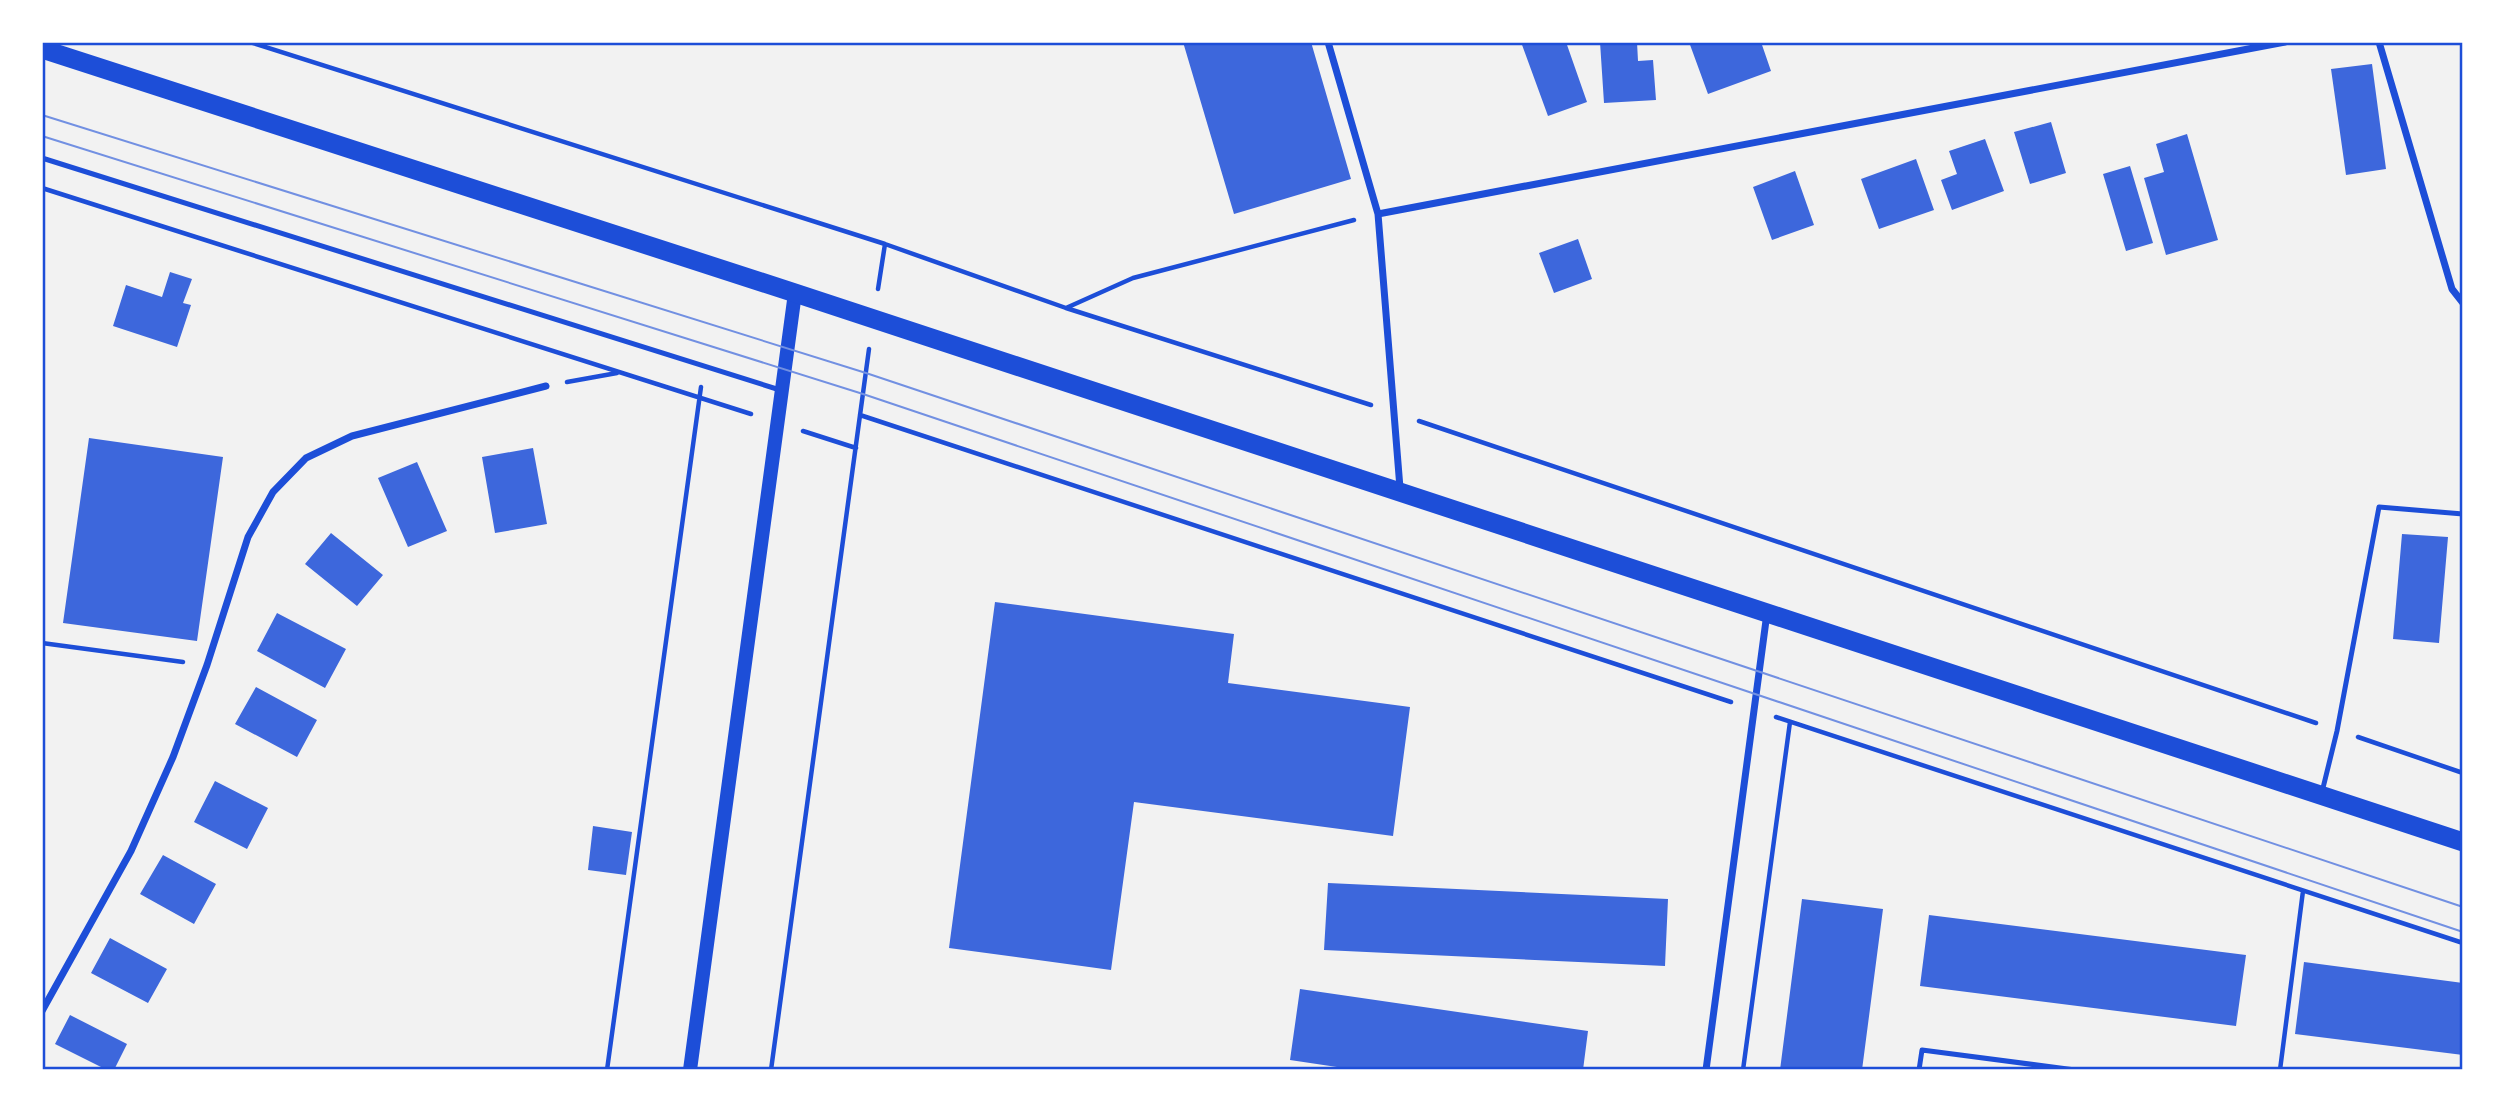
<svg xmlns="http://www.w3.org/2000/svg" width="2505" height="1112" font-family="Inter,sans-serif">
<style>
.building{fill:#3d67dc}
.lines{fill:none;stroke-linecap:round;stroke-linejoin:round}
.path{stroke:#1d4ed8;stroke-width:4.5}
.service{stroke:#1d4ed8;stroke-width:5}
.minor{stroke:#1d4ed8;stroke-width:7}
.secondary{stroke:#1d4ed8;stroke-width:14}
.trunk{stroke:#1d4ed8;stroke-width:19}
.tram{stroke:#7290e2;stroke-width:2}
.neatline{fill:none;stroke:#1d4ed8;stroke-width:2.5}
</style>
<rect width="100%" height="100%" fill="#f2f2f2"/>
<path class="building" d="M1183,42H1311L1351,179L1234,214Z
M1521,42H1566L1587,102L1548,116Z
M1600,42H1637L1638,61L1653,60L1656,100L1604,103Z
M1689,42H1761L1771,71L1708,94Z
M2372,64L2386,169L2346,175L2331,69Z
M2051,122L2066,173L2030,184L2014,132Z
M2187,134L2218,240L2166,255L2144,178L2164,172L2156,144Z
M1985,139L2004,191L1952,210L1941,180L1957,174L1949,151Z
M1916,159L1934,210L1879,229L1861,179Z
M2130,166L2153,243L2126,251L2103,174Z
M1795,171L1814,225L1772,240L1753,187Z
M1578,239L1592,279L1554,293L1539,253Z
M170,272L192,279L183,303L191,305L177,347L113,326L126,285L162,297Z
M89,438L223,457L197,641L63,623Z
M533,448L547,524L495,533L482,457Z
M417,462L447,531L408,547L378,478Z
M331,533L383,575L357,606L305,564Z
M2402,534L2448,537L2439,643L2393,639Z
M995,602L1234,634L1228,683L1410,707L1393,836L1134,802L1111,970L949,948Z
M277,613L346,649L325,688L257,651Z
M256,687L317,720L297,757L235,724Z
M215,781L268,808L247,849L194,822Z
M593,826L632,832L626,875L588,870Z
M163,855L216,884L194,924L140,894Z
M1328,883L1668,899L1665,966L1324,950Z
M1802,899L1883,909L1862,1070H1780Z
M1929,915L2246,955L2236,1026L1920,986Z
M110,938L167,969L148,1003L91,973Z
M2304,962L2463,983V1055L2295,1034Z
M1300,989L1588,1031L1583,1070H1357L1290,1060Z
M70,1015L127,1044L114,1070H107L55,1044Z"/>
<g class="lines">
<path class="path" d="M250,42L885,244L1066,308L1371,405
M42,188L751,414
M878,289L885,244
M1066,308L1133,278L1354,220
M567,382L617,373
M860,415L1731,702
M1419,421L2316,723
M803,431L856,448
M42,643L183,662
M1776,717L2463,943
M2358,737L2463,773
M607,1070L701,387
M771,1070L869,349
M1743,1070L1790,722
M2280,1070L2303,891"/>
<path class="service" d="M42,158L780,390
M2322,792L2337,731L2379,507L2463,514
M1919,1070L1922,1050L2075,1070"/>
<path class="minor" d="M1328,42L1378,214L1400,488
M2379,42L2452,289L2463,303
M1378,214L2285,42
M42,1011L131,851L173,757L207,665L248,537L273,492L306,458L352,436L546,386
M1706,1070L1767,613"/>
<path class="secondary" d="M690,1070L795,293"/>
<path class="trunk" d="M42,49L795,293L2463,842"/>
<path class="tram" d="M42,115L866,373L2463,907
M42,136L863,394L2463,932"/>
</g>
<rect width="2505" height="1112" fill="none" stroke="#ffffff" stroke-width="88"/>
<rect x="44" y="44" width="2417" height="1024" class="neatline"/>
</svg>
